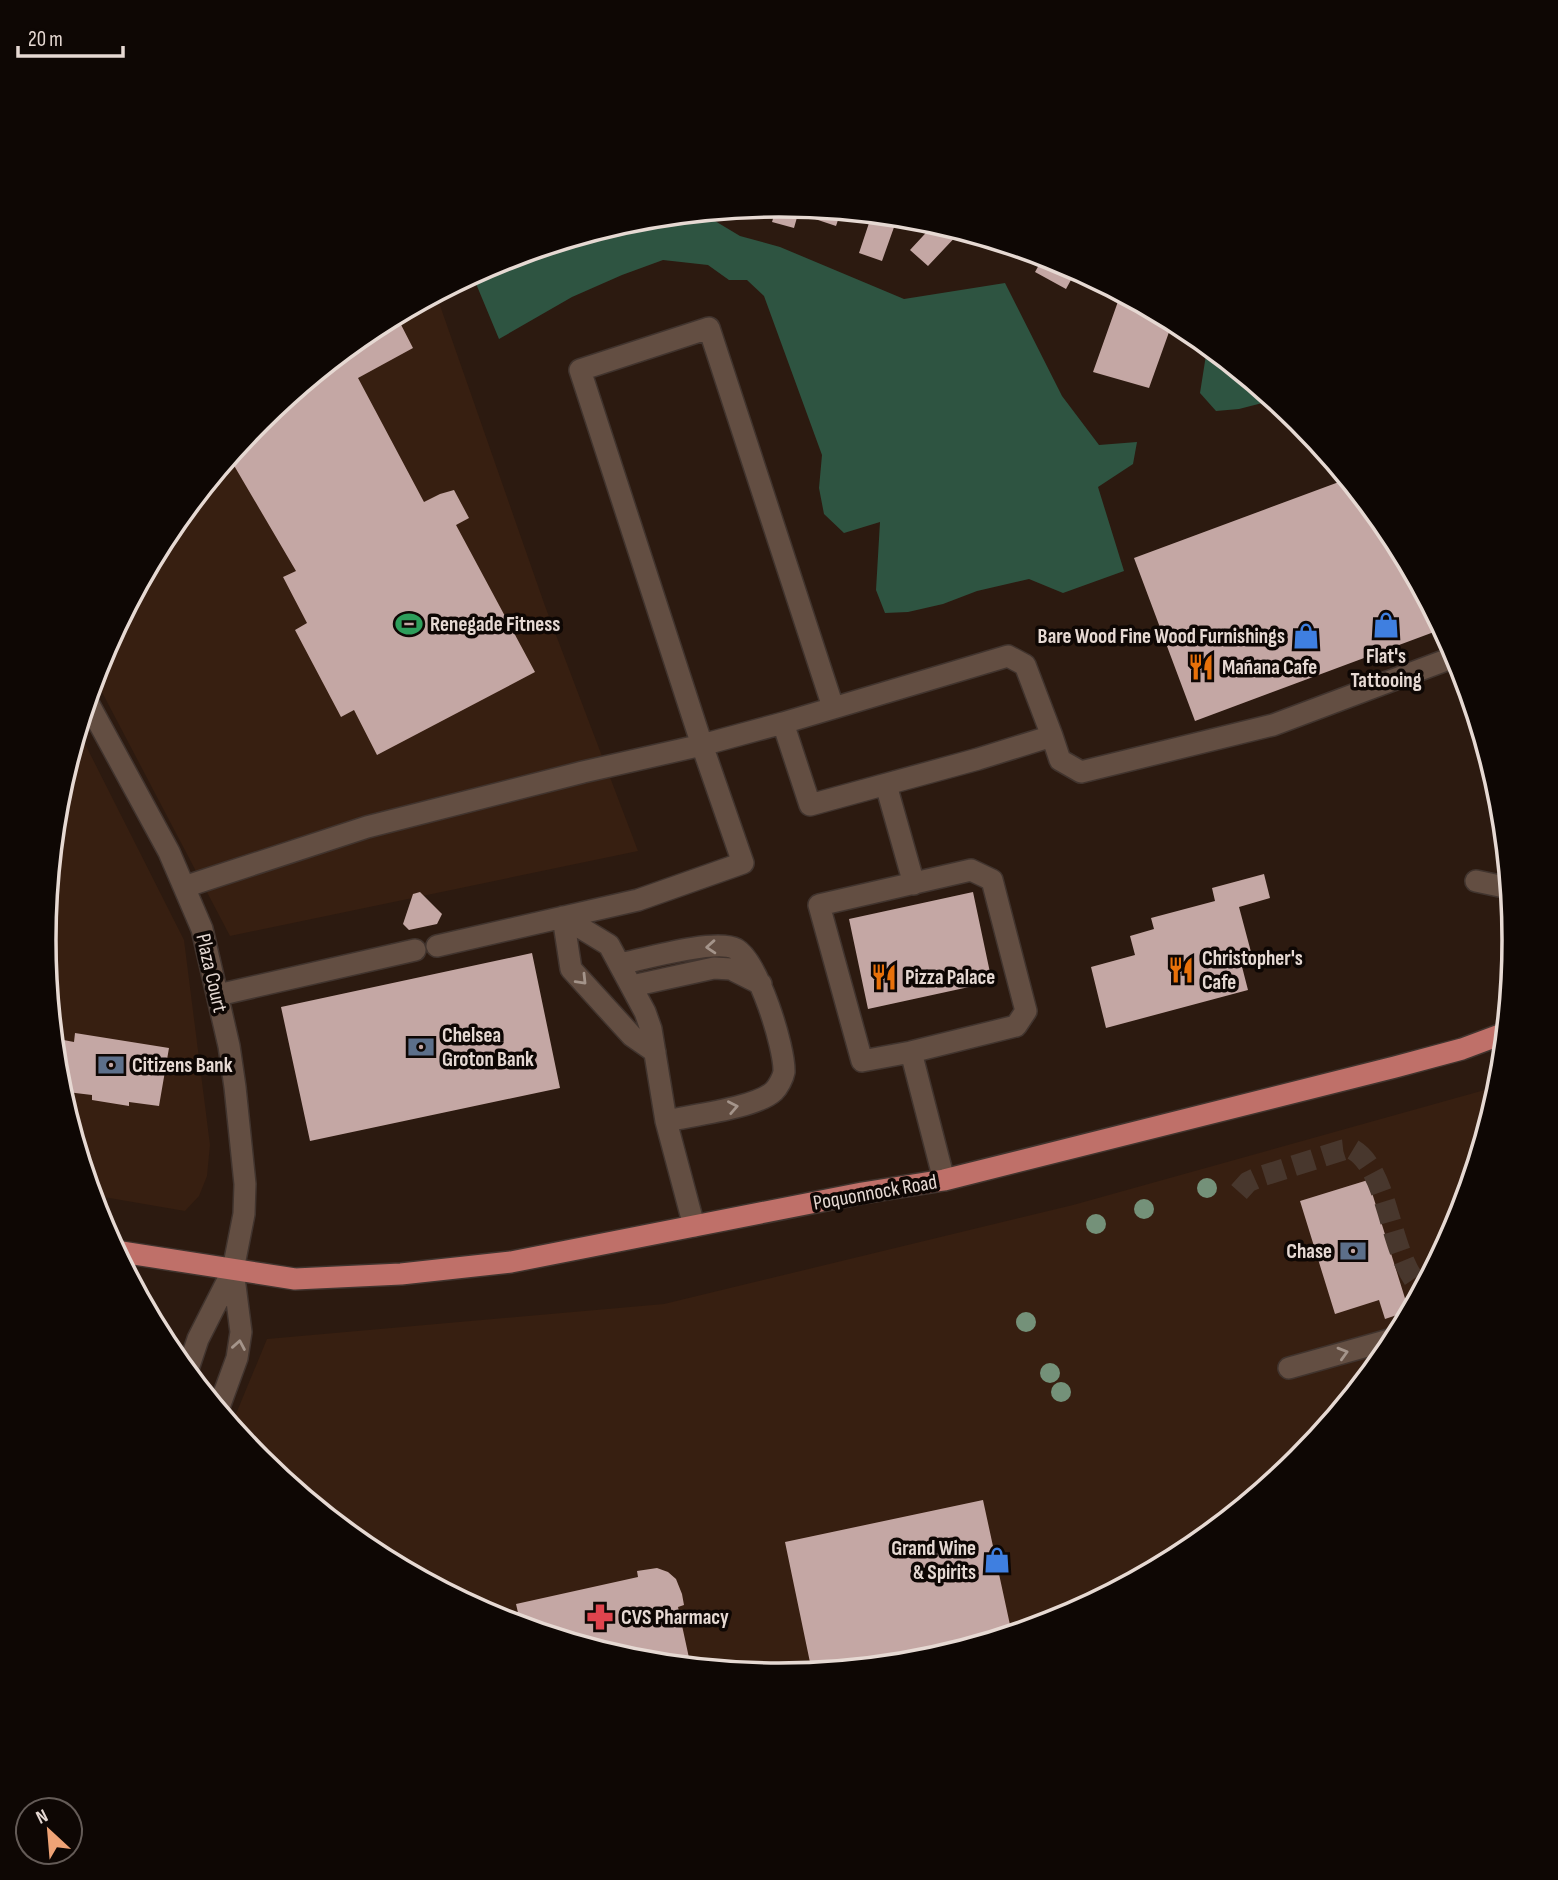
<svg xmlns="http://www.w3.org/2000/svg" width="1558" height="1880" font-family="'Sofia Sans Condensed',sans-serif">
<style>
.built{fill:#371f11}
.forest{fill:#2e5441}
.building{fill:#c4a7a4}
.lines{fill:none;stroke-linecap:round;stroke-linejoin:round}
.minor-tunnel{stroke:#48372d;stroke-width:21;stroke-dasharray:21 10;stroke-linecap:butt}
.minor-casing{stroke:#41342e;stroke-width:24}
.major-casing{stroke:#41342e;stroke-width:24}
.minor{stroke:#634e42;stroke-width:21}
.major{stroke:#bf7069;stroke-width:21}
.tree{fill:#749179}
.oneway{stroke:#a4948a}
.labels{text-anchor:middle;stroke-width:7;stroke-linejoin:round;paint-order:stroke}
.poi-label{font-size:21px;font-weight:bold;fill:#e6d9d3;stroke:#0e0704;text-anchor:start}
.street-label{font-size:21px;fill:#e6d9d3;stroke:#0e0704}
.rim{fill:none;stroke:#e6d9d3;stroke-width:3.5}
</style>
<rect width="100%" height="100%" fill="#2c1a10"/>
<path class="built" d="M436,294L545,606L638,851L230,936L94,677L100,658L168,531L259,420L371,328Z
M78,730L184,940L210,1145L207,1176L199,1196L185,1211L92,1195L58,1083L44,940L58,796Z
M1499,1086L1458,1222L1390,1349L1299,1460L1187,1552L1060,1619L922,1661L779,1675L635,1661L497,1619L370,1551L259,1460L231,1426L267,1339L664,1304L1073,1205Z"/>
<path class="forest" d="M676,215H705L740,236L780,247L904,299L1005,283L1062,396L1099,445L1137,442L1133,464L1098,487L1124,571L1063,593L1029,579L977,591L943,604L908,612L885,613L876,590L880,522L844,533L824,514L819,488L822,455L764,296L747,280H729L708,265L663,260L622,275L572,297L499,339L472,274L498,261L621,223L646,229L667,216Z
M1209,347L1274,400L1239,409L1216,411L1200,393L1206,355Z"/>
<path class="building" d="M777,205L800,207L794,228L772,222Z
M819,209L841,211L836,226L815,219Z
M872,214L898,216L882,261L859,253Z
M935,223L961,231L928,266L910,250Z
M1044,256L1061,261L1077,269L1066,289L1035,272Z
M1121,293L1173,321L1149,388L1093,372Z
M396,315L413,348L358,378L424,502L440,494L454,490L469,518L456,525L535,672L377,755L354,710L341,717L295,630L307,623L283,577L296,571L229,457L259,420L371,328Z
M1347,479L1391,532L1442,629L1195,721L1134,558Z
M1264,874L1270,898L1239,907L1251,952L1239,955L1248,990L1106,1028L1091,967L1135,955L1130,936L1154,929L1151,918L1215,901L1212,888Z
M420,892L442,914L437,924L409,930L403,924L413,894Z
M973,892L992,982L868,1009L849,919Z
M532,953L560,1088L310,1141L281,1007Z
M75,1033L169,1048L159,1106L129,1102V1106L92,1100V1095L67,1092L58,1083L53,1038L74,1042Z
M1368,1180L1409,1311L1385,1319L1379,1300L1335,1314L1300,1201Z
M983,1500L1012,1634L922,1661L812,1672L785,1542Z
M657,1568L668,1572L676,1579L682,1594L684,1605L678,1607L691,1667L635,1661L521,1626L516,1604L638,1577L637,1571Z"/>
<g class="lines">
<path class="minor-tunnel" d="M1239,1192L1248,1182L1259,1177L1343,1150L1352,1149C1391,1171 1388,1257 1422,1289"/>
<g class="minor-casing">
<path id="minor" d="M87,701L169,852L202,929L229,1046L235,1087L245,1184L244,1214L233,1270L198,1339L187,1372
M783,723L1008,656L1025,665L1052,736
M886,785L914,884
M971,870L992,880L1026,1011L1016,1026L911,1052L862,1061L819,905Z
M1476,881L1509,888
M184,887L367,827L583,772L702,745L783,723L810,805L978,759L1052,736L1060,760L1081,772L1273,725L1457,656
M563,917L609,945L645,1012L651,1029L666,1121L694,1226
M563,917L571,969L632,1036L655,1052
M437,946L638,900L743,863L702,745L580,370L709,328L833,707
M620,964C644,959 716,938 736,949C758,961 785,1048 784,1072C783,1078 778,1087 774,1091C756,1108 693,1115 666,1121
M632,986L714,968L731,969L761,984
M218,995L415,950
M911,1052L944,1180
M1289,1368L1396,1338
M218,1410L237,1358L241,1332L233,1270"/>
</g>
<g class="major-casing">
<path id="major" d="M115,1251L295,1279L401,1274L511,1262L862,1193L944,1180L1395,1067L1462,1049L1505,1033"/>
</g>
<use href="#minor" class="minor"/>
<use href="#major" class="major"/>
</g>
<g class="tree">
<circle cx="1207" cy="1188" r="10"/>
<circle cx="1144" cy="1209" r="10"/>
<circle cx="1096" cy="1224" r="10"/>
<circle cx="1026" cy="1322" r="10"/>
<circle cx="1050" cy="1373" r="10"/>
<circle cx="1061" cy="1392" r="10"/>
</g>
<defs><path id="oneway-chevron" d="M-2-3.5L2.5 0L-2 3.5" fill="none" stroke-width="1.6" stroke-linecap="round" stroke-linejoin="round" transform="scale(1.75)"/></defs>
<g class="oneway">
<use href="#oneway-chevron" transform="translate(711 947) rotate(176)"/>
<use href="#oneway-chevron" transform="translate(582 980) rotate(46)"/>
<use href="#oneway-chevron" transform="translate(733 1107) rotate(-11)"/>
<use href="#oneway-chevron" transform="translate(239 1345) rotate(-80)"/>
<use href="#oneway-chevron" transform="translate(1343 1353) rotate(-16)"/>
</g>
<defs>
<g id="stadium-bare" transform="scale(2.1)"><path d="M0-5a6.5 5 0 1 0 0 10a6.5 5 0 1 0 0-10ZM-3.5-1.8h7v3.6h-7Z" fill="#2e9e5b" stroke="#0e0704" stroke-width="2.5" paint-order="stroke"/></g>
<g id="shop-bare" transform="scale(2.1)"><path d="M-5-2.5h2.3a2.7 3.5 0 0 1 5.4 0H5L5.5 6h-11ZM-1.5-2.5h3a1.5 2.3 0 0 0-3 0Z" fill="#3f7fe0" stroke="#0e0704" stroke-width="2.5" paint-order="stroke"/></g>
<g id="restaurant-bare" transform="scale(2.1)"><path d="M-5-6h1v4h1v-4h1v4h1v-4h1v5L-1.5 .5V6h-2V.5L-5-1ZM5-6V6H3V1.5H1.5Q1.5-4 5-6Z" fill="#e8710a" stroke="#0e0704" stroke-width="2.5" paint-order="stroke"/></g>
<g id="bank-bare" transform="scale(2.1)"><path d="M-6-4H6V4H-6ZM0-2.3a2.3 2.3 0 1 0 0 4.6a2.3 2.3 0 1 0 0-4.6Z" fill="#5c6f8a" stroke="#0e0704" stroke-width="2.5" paint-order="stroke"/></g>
<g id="pharmacy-bare" transform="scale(2.1)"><path d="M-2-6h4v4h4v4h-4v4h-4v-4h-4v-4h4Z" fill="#e0444e" stroke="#0e0704" stroke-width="2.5" paint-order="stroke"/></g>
</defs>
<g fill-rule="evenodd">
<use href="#stadium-bare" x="409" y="624"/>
<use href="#shop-bare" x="1386" y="625"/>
<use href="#shop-bare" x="1306" y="636"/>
<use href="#restaurant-bare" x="1201" y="667"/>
<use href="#restaurant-bare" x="1181" y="970"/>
<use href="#restaurant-bare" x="884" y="977"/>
<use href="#bank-bare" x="421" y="1047"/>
<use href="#bank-bare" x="111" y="1065"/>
<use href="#bank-bare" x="1353" y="1251"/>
<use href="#shop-bare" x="997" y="1560"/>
<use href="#pharmacy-bare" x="600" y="1617"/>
</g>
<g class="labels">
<g class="poi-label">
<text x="430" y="631">Renegade Fitness</text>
<text x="1285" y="643" text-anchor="end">Bare Wood Fine Wood Furnishings</text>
<text x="1386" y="663" text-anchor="middle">Flat's<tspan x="1386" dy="24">Tattooing</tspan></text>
<text x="1222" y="674">Mañana Cafe</text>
<text x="1202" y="965">Christopher's<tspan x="1202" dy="24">Cafe</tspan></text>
<text x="905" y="984">Pizza Palace</text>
<text x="442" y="1042">Chelsea<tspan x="442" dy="24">Groton Bank</tspan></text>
<text x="132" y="1072">Citizens Bank</text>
<text x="1332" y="1258" text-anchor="end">Chase</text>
<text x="976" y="1555" text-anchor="end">Grand Wine<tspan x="976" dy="24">&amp; Spirits</tspan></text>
<text x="621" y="1624">CVS Pharmacy</text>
</g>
<g class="street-label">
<text transform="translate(212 973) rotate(77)" y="7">Plaza Court</text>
<text transform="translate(875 1192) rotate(-10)" y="7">Poquonnock Road</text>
</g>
</g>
<path d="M0 0H1558V1880H0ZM56 940a723 723 0 1 1 1446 0a723 723 0 1 1-1446 0Z" fill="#0e0704" fill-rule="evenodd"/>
<path class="rim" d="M56 940a723 723 0 1 1 1446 0a723 723 0 1 1-1446 0Z"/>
<g transform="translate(49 1831) rotate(334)"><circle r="33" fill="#0e0704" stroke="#645b57" stroke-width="2"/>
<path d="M0-5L12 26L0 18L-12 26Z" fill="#efa376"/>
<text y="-10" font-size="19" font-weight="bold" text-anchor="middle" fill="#e6d9d3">N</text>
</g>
<path d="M18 46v10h105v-10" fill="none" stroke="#e6d9d3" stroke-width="3.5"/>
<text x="28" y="46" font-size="21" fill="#e6d9d3" stroke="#0e0704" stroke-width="5" paint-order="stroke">20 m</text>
</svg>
